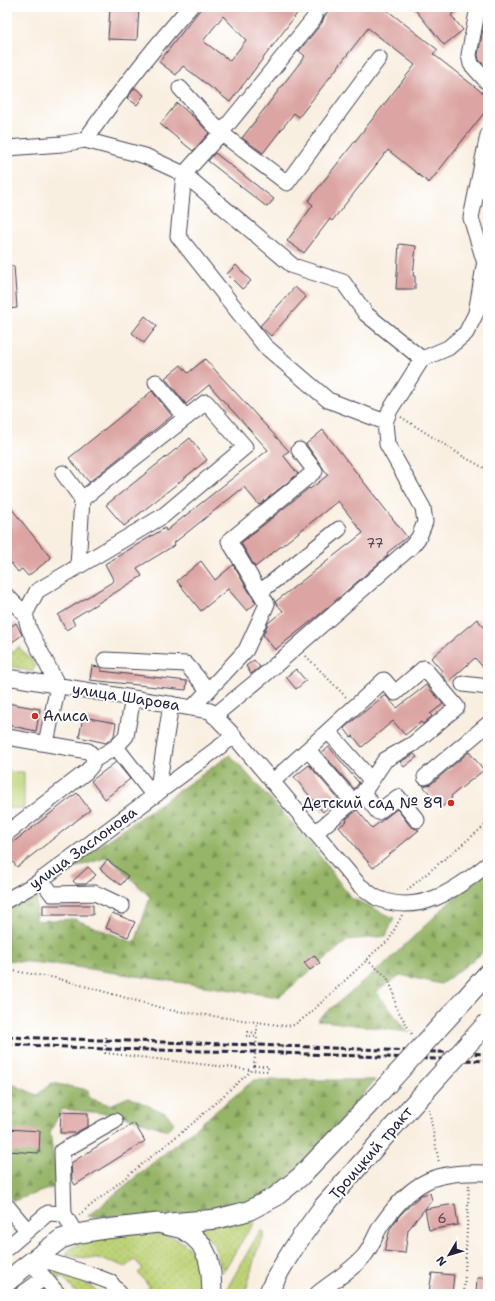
<svg xmlns="http://www.w3.org/2000/svg" width="495" height="1301" font-family="'Shantell Sans',sans-serif">
<style>
.green{fill:url(#green-dots);stroke:#707a59}
.forest{fill:url(#forest-firs);stroke:#5c6c52}
.pitch{fill:#bdd377;stroke:#707a59}
.building{fill:#dca5a3;fill-rule:evenodd}
.lines{fill:none;stroke-linecap:round;stroke-linejoin:round}
.minor-casing{stroke:#424154;stroke-width:17}
.major-casing{stroke:#424154;stroke-width:21}
.path{stroke:#424154;stroke-width:2;stroke-dasharray:1 3;stroke-linecap:butt}
.minor{stroke:#fff;stroke-width:15}
.major{stroke:#fff;stroke-width:19}
.rail{stroke:#22223b;stroke-width:3;stroke-dasharray:6 3;stroke-linecap:butt}
.major-bridge-casing{stroke:#424154;stroke-width:21;stroke-linecap:butt}
.major-bridge{stroke:#fff;stroke-width:19}
.poi-dot{fill:#c8321e;stroke:#fff;stroke-width:1.5}
.labels{text-anchor:middle;stroke-width:4;stroke-linejoin:round;paint-order:stroke}
.number-label{font-size:13px;fill:#504355}
.street-label{font-size:15px;fill:#22223b;stroke:#fff}
.poi-label{font-size:15px;fill:#22223b;stroke:#fff;text-anchor:start}
</style>
<defs>
<pattern id="green-dots" width="8" height="8" patternUnits="userSpaceOnUse"><rect width="8" height="8" fill="#bdd377"/><path d="M2 2h.1M6 6h.1" fill="none" stroke="#a2b568" stroke-width="1.8" stroke-linecap="round"/></pattern>
<pattern id="forest-firs" width="22" height="20" patternUnits="userSpaceOnUse"><rect width="22" height="20" fill="#96b568"/><path d="M5 1l3.5 6h-7zM16 11l3.5 6h-7z" fill="#7a9357"/></pattern>
</defs>
<rect width="100%" height="100%" fill="#fff"/>
<filter id="ink" filterUnits="userSpaceOnUse"><feTurbulence type="fractalNoise" baseFrequency=".025" numOctaves="2"/><feDisplacementMap in="SourceGraphic" scale="8" xChannelSelector="R" yChannelSelector="G"/><feConvolveMatrix kernelMatrix="1 2 1 2 8 2 1 2 1" color-interpolation-filters="sRGB"/></filter>
<filter id="wash" filterUnits="userSpaceOnUse"><feTurbulence type="fractalNoise" baseFrequency=".012" numOctaves="4" result="noise"/><feDisplacementMap in="SourceGraphic" scale="16" xChannelSelector="R" yChannelSelector="G"/><feGaussianBlur stdDeviation="0.9" result="paint"/><feColorMatrix in="noise" values="0 0 0 0 0 0 0 0 0 0 0 0 0 0 0 0 0 1.4 0 .05"/><feComposite in="paint" operator="in"/></filter>
<g filter="url(#wash)">
<rect width="100%" height="100%" fill="#f9efe1"/>
<path class="green" d="M19,647L36,665L32,672L7,665V656Z
M249,1218L253,1220L254,1224L245,1236L223,1272L214,1245L198,1227Z
M262,1230L264,1234L262,1240L256,1253L245,1294H226L229,1285L257,1236Z
M136,1233L164,1234L176,1239L184,1243L195,1254L201,1276L199,1294H152L147,1289L150,1287L138,1273L143,1269L135,1260L126,1267C107,1258 87,1258 66,1256C67,1253 68,1250 71,1248C83,1239 120,1235 136,1233Z
M52,1272C70,1273 88,1283 101,1294H77L62,1276L54,1282L50,1275Z"/>
<path class="forest" d="M230,755L307,839L351,898L394,918L386,936L348,940L279,997L62,965L7,960V909L37,895L36,921L74,919L135,943L150,897L109,857L63,871Z
M488,871V949L441,984L400,975L376,992L408,1032L317,1020L387,962L453,899Z
M254,1080H375L315,1150L278,1187L250,1202L210,1212L134,1217L88,1216Z
M7,1082L37,1095L52,1083L88,1090L89,1098L110,1105L129,1097L167,1114L174,1123L167,1130L121,1115L62,1109L50,1132L57,1186L13,1201L7,1193Z"/>
<path class="pitch" d="M7,772H24V808H7Z"/>
<g id="blocks">
<path class="building" d="M202,7H302L230,102L183,66L176,75L159,62ZM223,16L246,40L230,61L203,41Z
M331,7H383L438,50L433,54L488,97V108L429,183L388,150L332,221L330,219L304,253L287,241L313,205L308,201L415,65L368,28L299,117L294,113L263,153L242,138L305,56L299,51L322,23L324,17Z
M413,7H460L451,15L463,30L444,45Z
M110,8L139,9L137,40L108,39Z
M484,24L488,25V66L484,65L479,60L478,55Z
M135,88L144,95L137,105L127,98Z
M177,103L197,120L209,133L193,151L160,124Z
M215,153L274,199L267,207L208,161Z
M399,244L416,246L413,276H415V289H396Z
M236,265L251,281L242,289L227,274Z
M7,266H14L17,308L7,309Z
M295,287L306,297L271,336L260,326Z
M145,316L157,326L144,343L132,333Z
M205,359L289,451L283,455L298,474L259,505L244,487L174,543L175,545L137,568L142,576L72,619L75,625L66,630L58,615L114,581L105,564L165,528L166,531L268,450L209,385L186,404L165,378L181,365L188,373Z
M152,391L172,416L89,482L69,458Z
M323,430L407,537L387,553L388,555L320,614L275,650L263,635L268,623L283,611L275,602L363,533L338,501L255,567L241,543L309,488L310,489L328,475L306,444Z
M190,438L207,460L124,526L106,505Z
M7,503L51,558L28,576L22,569L18,572L7,558Z
M201,561L215,580L233,565L256,603L247,611L228,589L201,611L177,581Z
M477,619L488,632V673L475,658L448,682L440,673L442,671L431,658Z
M16,623L22,635L7,646V629Z
M254,660L260,667L251,674L246,666Z
M92,666L100,667L101,668V671L187,681L186,690L90,680Z
M296,669L306,681L296,689L286,677Z
M426,685L443,704L430,714L432,716L423,724L421,722L405,735L393,721L362,747L353,736L351,737L344,728L385,695L397,708Z
M7,703L40,709L36,731L7,725Z
M83,717L116,723L114,736L106,743L79,737Z
M329,747L359,783L354,789L322,753Z
M469,752L484,770L451,796L452,798L442,807L423,786L431,784Z
M414,754L417,757L404,767L400,762Z
M116,762L130,779L105,799L91,781Z
M309,765L340,801L334,806L332,804L323,812L294,777Z
M77,793L90,810L17,867L7,855V847Z
M397,809L410,826L419,830L373,868L339,827L347,821L346,819L357,810L372,828Z
M107,860L128,876L121,885L100,869Z
M88,867L96,875L86,884H76L73,881Z
M43,905H93V915H43Z
M112,913L135,922L128,937L106,928Z
M314,955L320,963L310,970L304,963Z
M61,1112L88,1113V1126L75,1133H60Z
M134,1123L145,1141L75,1185L72,1180L71,1163Z
M7,1129L40,1131L39,1153L7,1151Z
M430,1193L432,1200L408,1230L405,1253L384,1251L390,1229L400,1215L421,1195Z
M455,1204L458,1225L429,1230L425,1209Z
M432,1273L454,1275L452,1294L429,1292Z
M477,1278H488V1294H476Z"/>
</g>
</g>
<g filter="url(#ink)">
<use href="#blocks" fill-opacity="0" stroke="#424154" stroke-width="1"/>
<g class="lines">
<g class="minor-casing">
<path id="minor" d="M314,7L315,17L221,133L184,174L178,236L265,346L328,400L385,422
M478,7L469,55L471,64L488,83
M180,88L221,133L287,183L379,58
M85,140C118,94 152,49 190,7
M7,148L62,144L85,140L145,156L184,174L293,266L343,282L366,314L422,359
M484,260L471,218L488,135
M156,382L186,418
M63,473L82,499
M260,592L339,529
M7,596L25,614
M105,660L186,664L208,690
M7,677L210,711L234,736L359,885C365,889 371,895 377,898C419,916 456,890 488,864
M463,684L488,687
M192,708L246,650L267,604L229,541L315,471L299,450
M214,716L263,676L412,546L419,537L425,522L423,508L387,444L385,422L390,410L422,359L448,348L466,333L476,313L488,243
M328,731L371,780
M7,737L88,751C98,759 93,765 86,772L7,833
M46,743L58,686L29,629L25,614L37,591L163,516L245,447L206,402L82,499L78,566
M116,747L126,736L133,698
M308,750L353,802
M94,760L116,747L154,796
M425,777L488,724
M272,782L384,680L395,693L424,668L457,707L413,744L385,760L363,793L315,833
M363,793L378,812L398,797L417,820
M157,794L171,704
M41,879L52,894L95,893L122,906
M7,900L37,883L234,736
M7,1206L27,1230
M64,1214L62,1151L115,1121
M7,1248L48,1213L64,1214L76,1234
M31,1262H51L89,1274L110,1282L120,1294
M31,1262L58,1294
M22,1294L44,1278
M317,1294C333,1281 351,1271 364,1256C372,1247 375,1234 382,1224C414,1180 434,1171 488,1173"/>
</g>
<g class="major-casing">
<path id="major" d="M464,1000L488,973
M170,1223L217,1219L248,1211L275,1197L300,1177L375,1098
M7,1282L23,1268L61,1239L76,1234L106,1229L158,1223L183,1229L194,1237L201,1244L208,1258L211,1273L212,1294
M268,1294C282,1263 302,1235 323,1207"/>
</g>
<path class="path" d="M401,417L464,457L488,470
M306,656L346,697
M407,890L488,823
M367,960L387,977L393,991L396,1007L413,1036
M7,970L56,978L169,1010L286,1026L294,1025L308,1015L367,960L372,954L389,940L402,915
M106,1037L105,1053L252,1070
M429,1109L439,1163
M79,1215L193,1123L252,1070L268,1071V1066H254L257,1037L247,1036L248,1032L257,1033V1023
M464,1294L469,1185"/>
<use href="#minor" class="minor"/>
<use href="#major" class="major"/>
<path class="rail" d="M7,1037L256,1045L488,1054
M7,1044L105,1049L255,1052L488,1061"/>
<g class="major-bridge-casing">
<path id="major-bridge" d="M375,1098L464,1000
M323,1207L392,1128L488,1022"/>
</g>
<use href="#major-bridge" class="major-bridge"/>
</g>
</g>
<g class="poi-dot">
<circle cx="35" cy="716" r="4"/>
<circle cx="451" cy="803" r="4"/>
</g>
<g class="labels">
<g class="number-label">
<text x="375" y="548">77</text>
<text x="442" y="1223">6</text>
</g>
<g class="street-label">
<text transform="translate(126 697) rotate(9)" y="5">улица Шарова</text>
<text transform="translate(83 848) rotate(-36)" y="5">улица Заслонова</text>
<text transform="translate(371 1153) rotate(-49)" y="5">Троицкий тракт</text>
</g>
<g class="poi-label">
<text x="43" y="721">Алиса</text>
<text x="443" y="808" text-anchor="end">Детский сад № 89</text>
</g>
</g>
<rect width="495" height="1301" fill="none" stroke="#fff" stroke-width="24"/>
<g transform="translate(449 1255) rotate(232)" stroke="#ffffff" stroke-width="3" paint-order="stroke">
<path d="M0-3L7 15L0 10L-7 15Z" fill="#22223b"/>
<text y="-6" font-size="11" font-weight="bold" text-anchor="middle" fill="#22223b">N</text>
</g>
</svg>
